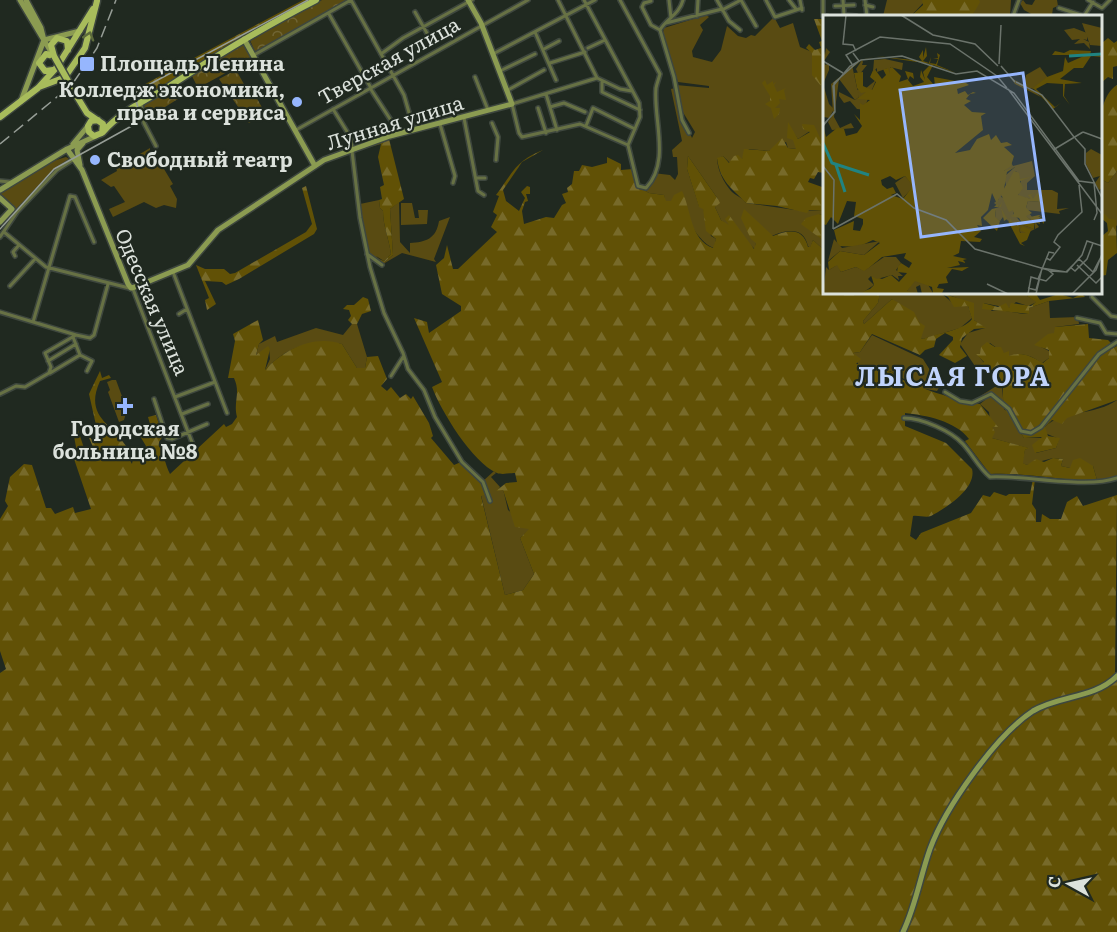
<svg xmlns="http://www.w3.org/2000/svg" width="1117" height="932" font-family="Literata,serif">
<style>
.grass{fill:#594b12}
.forest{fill:url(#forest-firs)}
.park{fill:url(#park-crowns)}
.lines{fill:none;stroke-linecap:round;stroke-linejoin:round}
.street-casing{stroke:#3e473e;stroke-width:6}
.secondary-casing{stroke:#3e473e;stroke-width:8}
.primary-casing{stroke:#3e473e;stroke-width:9}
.street{stroke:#677144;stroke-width:3}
.secondary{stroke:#8b9b51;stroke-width:5}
.primary{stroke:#a8bc5b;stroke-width:6}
.tram{stroke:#969d96;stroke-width:1.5}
.rail{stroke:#969d96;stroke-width:1.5;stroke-dasharray:12 6;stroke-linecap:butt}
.primary-bridge-casing{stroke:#3e473e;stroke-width:9;stroke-linecap:butt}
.primary-bridge{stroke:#a8bc5b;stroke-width:6}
.oneway{stroke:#5d6b3b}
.poi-dot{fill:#96b6fd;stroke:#202920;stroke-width:2}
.labels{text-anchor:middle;stroke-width:4.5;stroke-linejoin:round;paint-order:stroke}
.street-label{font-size:20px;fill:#dce2dc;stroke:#202920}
.poi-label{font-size:20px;font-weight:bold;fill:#dce2dc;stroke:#202920;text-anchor:start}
.district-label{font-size:26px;font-weight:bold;letter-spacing:1.5px;fill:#c1d4fc;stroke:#202920}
.inset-river{fill:none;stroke:#208381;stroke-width:3}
.inset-road{fill:none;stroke:#6b736b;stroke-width:1.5}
.view{fill:#96b6fd;fill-opacity:0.15;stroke:#96b6fd;stroke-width:3}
.inset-edge{fill:none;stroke:#dce2dc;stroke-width:3}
</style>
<defs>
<pattern id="forest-firs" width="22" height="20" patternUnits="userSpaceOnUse" patternTransform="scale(1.5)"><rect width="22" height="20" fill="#615106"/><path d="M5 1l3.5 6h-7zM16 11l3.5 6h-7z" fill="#776a2a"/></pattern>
<pattern id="park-crowns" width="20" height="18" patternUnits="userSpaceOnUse" patternTransform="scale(1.5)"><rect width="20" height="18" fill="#594b12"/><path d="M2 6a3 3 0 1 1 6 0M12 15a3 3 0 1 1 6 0" fill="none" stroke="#706534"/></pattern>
</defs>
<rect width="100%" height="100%" fill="#202920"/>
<path class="grass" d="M887,0H922L924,2L911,16H883Z
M979,0H1011L1010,16H972Z
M1023,0L1026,4L1032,5L1035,0H1057L1058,6L1053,8L1052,15L1055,16H1035L1024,10L1020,3Z
M706,15L709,17L700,25L703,30L692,51L693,57L712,62L721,50L727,26L738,36L746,38L751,35L755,36L774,17L780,28L793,23L800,47L812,52L821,86L824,85L821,144L817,133L810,131L798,139L793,132L797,149L788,148L786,142L769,151L749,149L742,159L730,163L723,156L717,159C718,171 723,181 731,191C736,196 742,197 746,203L795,210L824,211V215L819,214L817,235L824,241V250L813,240L810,248L808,246C802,219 773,235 756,243L755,249L721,220L715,207L718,199L688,156L687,169L699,206L703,208L711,236L716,239L714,248C701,244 685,220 687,206L665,201L664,195L649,193L638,187L646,188L653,173L670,175L675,180L678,174L677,157H673L672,150L682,141L671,89L675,88L678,107L692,138L695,132L681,109L676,85L709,88V86L678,82L662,36L664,28Z
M150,148V153L155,154L173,184L170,186L177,199L176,208L164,205L156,208L144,202L113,217L109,209L125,202L114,186L111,187L101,180L117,171L116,168Z
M66,157L71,160L62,165L17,211L0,197V193L50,162Z
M1117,171V226L1101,215V179L1108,183Z
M379,200L380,208L383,211C383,226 389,239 391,254L384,261L376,256L383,263L393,255L390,209L399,202L400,242L410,253V243C426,242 436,239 439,221L450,217L434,259L436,262L402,253L383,264L368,252L360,204Z
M401,203H412L415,218H419L418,210H428L427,224L401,225Z
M880,292L941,293L956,306H968L972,318L960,328L923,339L921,338V324L892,299L864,324L863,321L878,303Z
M946,293H1029L1027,296L1037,302L1028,306L1016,302L1009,308L983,303L992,311C1006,309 1015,314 1029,314V308L1049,301L1050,318L1078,317L1079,324L1055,327V333L1045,338L1041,347L1049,351V358L1042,363C1031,356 1022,351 1009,357L990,343L980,354H977L984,363L978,366L979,372L960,344L968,333L985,328L974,320C974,302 961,301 946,293Z
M352,324H357L367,357L365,368H357L342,344C311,339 286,347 265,370L270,359L269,348L256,355L259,344L275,336L277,342L316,328L343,335Z
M872,335L923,359L940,386L937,391L920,388L890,371L862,372L853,353L860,352Z
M112,380H116L127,410L124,420L119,422L108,392L110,390L107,382Z
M998,385L1002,386L1004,409L1018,422V429L1024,438H1042L1033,446L1036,453L1056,448L1059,439L1045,433V427C1060,411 1097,415 1117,400V477L1097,480L1093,466L1070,468L1061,466L1063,459L1053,458L1027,465L1022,463L1025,450L1028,448L992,438L989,412L980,404L985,400L982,395Z
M494,471L496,473L491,477L500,487L498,490L503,489L508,510L530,529L520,538L534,574L523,590L505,595L481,495L482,482Z"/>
<path class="forest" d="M303,0H310L142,100L136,96L129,97L132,91Z
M922,0H979L980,2L972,16H911L923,5Z
M814,19H824V85L821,86L812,75V53L806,48L809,44L815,50L821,48L819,42L822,41Z
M1108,38L1114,43L1117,41V66L1113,67V79L1108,77L1101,83V41L1102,43Z
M765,80L767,85L773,81V84L776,82L774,85L777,92L786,88L784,90L786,100L779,99L780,103L775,108H780L779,114L774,119L771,108L765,104L770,101V96L762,83Z
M1117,85V171L1108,183L1101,179C1100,153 1093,100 1117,85Z
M824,120V173L818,172L814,179L810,178L808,182L822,187L824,180V211L809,210L807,213L777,206L746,203C732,188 720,182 717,158L723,156L729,163L734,156L738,155L742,159L744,149L769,151L782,138L788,148L796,149L793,140L787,138L788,122L798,139L810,132L803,129L802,124L814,125L821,140V123Z
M389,139L404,199L390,209L393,255L383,263L374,257L384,261L391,254C389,239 383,226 383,211L380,208L379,200L382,199L380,187L384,185L378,157L381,144L370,147L369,144Z
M543,150L522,162L503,190L506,201L519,211L525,198L521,192L527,186L530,187V194H526L528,201L525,202L522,211L524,224L546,217L554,218L562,205L566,203L562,194L568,192L567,188L572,184L574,171H579L582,165L592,167L607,163V157L621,164V170L633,169L638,187L649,193L664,195L666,201H671L674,195L682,191C691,209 690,240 713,248L716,239L706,231L703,209L699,207L687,169L688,156L718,199L720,203L715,207L721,220L729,225L725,219L729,215L754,249L756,243L751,239L741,218L744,209L773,236C788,230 803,227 808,247H810L813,240L824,250V292L880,293L878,303L863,321L864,324L892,299L914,312L919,322L925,326L921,338L923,339C937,333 963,331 972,319L968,306L954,307L948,297L941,293L974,303V320L986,328L974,329L962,338L960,347L967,356L955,363L939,355L953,340V337L945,333L936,339L934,347L925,350L920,355L872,334L860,352L853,353L861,359L856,364L865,365L861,369L862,372H873L875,368L892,372C901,384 963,402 980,404L998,427H992L995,432L992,438L1029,448L1025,450L1023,463L1027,465L1036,459L1044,462L1053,458L1063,459L1061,466L1070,468L1073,460L1080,458L1093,466L1097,480C1059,481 1026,472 990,474L965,441L969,439C956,421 925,415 905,413V426L946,443L972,469C977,488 946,508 931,516C926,518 918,515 913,516L910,536L916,540L921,533L971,513L983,495L990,497L994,492L1006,496L1009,494H1030L1033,479H1035L1032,504L1036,510V522H1041L1042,514L1050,519H1061L1067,502L1077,496L1083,506L1117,495L1115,676L1104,684L1033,709L966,780L951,802L926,852L913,906L899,932H0V673L6,669L0,651V519L8,506L5,501L10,477L24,464L32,465L46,508H51L55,514L73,507L75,513L91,509L71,450L76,447L73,431L78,430L85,451L93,447L86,431L92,440L101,439L104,434L100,424L96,425L89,394L100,371L102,378L109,375L111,378L100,381C84,416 111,423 126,446C130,452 128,458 132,464L134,454L144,451L146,446L140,436L135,438L136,431L147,429L150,424L148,417L156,415L163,436L159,442C163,452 165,464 170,474L224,424L226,427L232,424L237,417C233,402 241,393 234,378H228L235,341L233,334L258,320L263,340L259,344L256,355L268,346L270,349L265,370C283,350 314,334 342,344L357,368H365L367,357L378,356L387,379L381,386L387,391L391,387L400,398L406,394L411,399L413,396L429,423L433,436L431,438L454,465L461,462L482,482L486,494L481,496L505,595L523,590L534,574L520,538L529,529L515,527L503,490L496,491L506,483L517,482L515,473C510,473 502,475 497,473C472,462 441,411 432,387L442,382L414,318L427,322L429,333L461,311V306L442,294L436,265L444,258L447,245L453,269H458L497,232L491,227L497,215L493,212L499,196L496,195C513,173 515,161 543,150Z
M306,186L317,229L314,234L239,279L226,285L222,282L205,281L216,304L207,310L205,300L209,298L196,265L205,269H224L230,274L235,273L306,232L312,224L302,188Z
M819,214L824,215V241L801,224L806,218Z
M1105,214L1109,219L1116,220L1117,253L1108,260L1106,275L1101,276V237L1108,231L1107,223L1101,218V215Z
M1029,293H1039L1036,294L1040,300L1059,294L1073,298L1079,295L1074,293H1081L1085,297L1049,301L1029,308V314L982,309L983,303L998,307L1006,303L1009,308L1011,303L1031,306L1036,302L1027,296Z
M363,297L368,299L371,311L362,314L357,324H352L348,320L351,316L349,310L343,309L347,305H354Z
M1088,324L1089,338L1108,340L1112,344L1109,346L1111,349L1117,346V400L1067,418L1062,424L1052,420L1045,427L1048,436L1060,438L1056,448L1035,453L1032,445L1042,437L1024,438L1018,429V422C987,406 1021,378 983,367L979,372L978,366L984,362L976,354H980L981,347L987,342L995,347H1001L1004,353L1009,351V356C1022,351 1031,356 1043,363L1049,358V350L1034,345L1048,334L1054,333L1055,327Z
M1117,678V932H905L931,849L962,792L998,746L1030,715L1046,707L1088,695Z"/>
<path class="park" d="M322,0H349L255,52L250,40Z
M243,44L253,58L198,88L192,76Z
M236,70L245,86L249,84L265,113L249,123L219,79Z
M177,86L181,97L146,119L144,105Z"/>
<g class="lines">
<g class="street-casing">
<path id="street" d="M351,0L404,95L414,130
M558,0L597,78L620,89L632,91
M584,0L639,103L640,117L628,145L638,186L646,188C671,162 653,119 656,88C657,83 659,78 660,74L620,0
M669,0L671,18
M717,0L729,21L740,30
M741,0L756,26
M766,0L775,17L802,8
M789,0L796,9
M800,0L802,10
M823,0V16H827
M843,0L844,15L856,16
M865,0L867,16
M1088,0L1102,8L1110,0
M651,1L644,3L642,7L651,25L660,30L674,77L682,120L689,133
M865,5L873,7
M835,6L854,5
M1059,8L1084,16
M722,10L741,0
M415,12L432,42
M329,14L371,88
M697,16L698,0
M1013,16L1019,0
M1084,16L1093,2
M666,23L722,9
M660,30C667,18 679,15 683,0
M535,32L556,80
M588,48L605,40
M544,49L559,41
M381,54L403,38L472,0
M493,54L595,0
M254,55L351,0
M550,63L585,52
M500,71L535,54
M475,77L488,110
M597,78L512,104L519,133L522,137L580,124L628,145
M602,82V92L640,110
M370,88L392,122
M508,90L544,70
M546,94L557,130
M141,103L144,123L156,146
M550,107L564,103L585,112
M538,108L546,133
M333,109L351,138L352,148
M464,118L478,191L484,195
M492,123L498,137L496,160
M440,124L455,176L453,183
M586,126L593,108L635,129
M296,130L528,0
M352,151L360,218L370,267L384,313L403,353L408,369L424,390L435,417L462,462L483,482L490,501
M477,178H485
M0,181L10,182
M4,232L46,267L133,289L195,450
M0,237L17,212L57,170L74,159
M367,254L382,265
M15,256L13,252L19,245
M173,272L227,413
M10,286L35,259
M1092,297L1111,316L1117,317
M0,312L76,335L45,353L51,367L49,373L25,387L16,386L0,394
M179,314L187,309
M1077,318L1100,323L1106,333L1117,334
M33,322L70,196L75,197L94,242
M76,335L90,338L94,335L108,284
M73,337L80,355L92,361L87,371
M48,361L76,344
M50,373L80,355
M391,376L403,357
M945,392L960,401L972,403L991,394L1009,409L1021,431L1031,433L1041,427L1099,354L1117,342
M175,397L215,382
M154,399L167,438L172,439L207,424
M182,414L208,404
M904,418C922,418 951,431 963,444C973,455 979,468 990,477C1026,475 1086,489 1117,478"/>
</g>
<g class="secondary-casing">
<path id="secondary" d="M20,0L51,52
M244,39L315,166
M44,40L80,31
M21,101L44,40L41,28L26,0
M73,144L88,126
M67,149L82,170L128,284L131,288L135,287L188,265L218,230L324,160L390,136L512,104L481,23L468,0
M80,165L77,150L83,143
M0,190L67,149L96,136
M0,198L12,209L0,222
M903,932C916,905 920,877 930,849C945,808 996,735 1033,711C1059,695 1094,699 1117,676"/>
</g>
<g class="primary-casing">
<path id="primary" d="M53,56L46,54L39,63L45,71L53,70
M54,56L51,45L57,38L67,41L68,50
M60,62L93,9
M67,74L85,48L97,1
M39,87L63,78
M76,95L87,113L103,124L102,133L94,136L89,132L88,126L91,121L98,120
M0,117L38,88L57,67
M103,132C120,112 146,100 168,87C216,56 265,26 316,0"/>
</g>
<use href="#street" class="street"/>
<use href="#secondary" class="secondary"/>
<use href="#primary" class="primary"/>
<path class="tram" d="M0,229L54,169L137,123L140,116L135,96L137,91L308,0"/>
<path class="rail" d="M73,83L97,48L116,0
M0,144L69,87"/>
<g class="primary-bridge-casing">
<path id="primary-bridge" d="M54,56L76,95"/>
</g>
<use href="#primary-bridge" class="primary-bridge"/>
</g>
<defs><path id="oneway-chevron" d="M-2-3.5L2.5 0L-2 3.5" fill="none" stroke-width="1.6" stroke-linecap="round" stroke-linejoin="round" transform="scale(1.5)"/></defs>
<use class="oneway" href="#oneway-chevron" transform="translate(89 36) rotate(-73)"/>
<g class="poi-dot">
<rect x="79" y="56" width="16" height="16" rx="3"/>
<circle cx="297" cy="102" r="6"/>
<circle cx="95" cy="160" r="6"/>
<path d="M122 397h6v6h6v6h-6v6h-6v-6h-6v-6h6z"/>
</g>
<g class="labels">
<g class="street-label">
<text transform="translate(389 61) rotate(-29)" y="7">Тверская улица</text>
<text transform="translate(395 123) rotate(-17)" y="7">Лунная улица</text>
<text transform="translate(152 302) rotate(67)" y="7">Одесская улица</text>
</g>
<g class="poi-label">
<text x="100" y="71">Площадь Ленина</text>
<text x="285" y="97" text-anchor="end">Колледж экономики,<tspan x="285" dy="23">права и сервиса</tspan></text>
<text x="107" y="167">Свободный театр</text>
<text x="125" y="436" text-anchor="middle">Городская<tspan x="125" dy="23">больница №8</tspan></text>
</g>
<g class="district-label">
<text x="953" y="386">ЛЫСАЯ ГОРА</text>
</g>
</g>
<g transform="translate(823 15)">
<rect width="279" height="279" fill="#202920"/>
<path d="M251,13L264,18V25L260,24L266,27L267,34L261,28L251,29L257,24L249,25L241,15ZM53,41L39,45L40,47L39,50H44L36,60L33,54L39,45L16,64L11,102L17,113L28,108L31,113L9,115L5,107L10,99L8,69L38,45ZM217,52L225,63L211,74L198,71L211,76L215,79L218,82L192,69L188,63L201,70L203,60ZM53,65L42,91L49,89L43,95L34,94L27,86L21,88L16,81V77L32,85L36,82L32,75L42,74ZM187,146L190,151L209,146L212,161L204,168V175H229L235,178L234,194L246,193L236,196L237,199L204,195L216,212L206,217L201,214L204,217L199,223L196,213L180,202L177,206L172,203L173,195L169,194L176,192L171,188L176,184L173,178L178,179L183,170L181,162L192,152L181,157ZM193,156L198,167L195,181L211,185L219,182V187L205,186L203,193L202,201L211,207L212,214L200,210L190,198L196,189L190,172L186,178L193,187L183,180V184L178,182ZM82,161L91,171L80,183L72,168ZM91,265L104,268L110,278L99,279L97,270L93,272L95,279H82Z" fill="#594b12" fill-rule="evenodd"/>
<path d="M103,32L104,41L100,46L106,48L108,42L107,48L113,49L115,44L110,43H115L114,38L117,40L114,50L133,58L110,50L104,62L112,71L111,62L143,68L146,70L134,74L135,79L142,76L145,80L150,77L153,78L147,79L143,84L148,86L141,90L149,97L163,98L158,101L160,115L132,138L147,135L154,124L166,119L168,125L173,120L178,128L184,127L189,130L181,132L191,141L188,151L181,156L192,152L184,157L181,174L191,156L196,158L197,164L208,162L197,166L200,173L195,180L208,184L205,180L212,178L208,180L210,184L214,178L217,180L219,187L205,186L203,193L209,198L203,201L210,207L207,202L216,200L220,202L215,201L221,205V209L216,203L217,209L211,207V214L200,210L196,203L187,201L191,200L190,195L186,197L178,179L174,188L176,192L179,187L178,192H171L174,189L169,178L165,195L158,202L159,211L154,210L158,216L151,222L159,224L157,227L138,226L136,238L130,241L144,244L140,245L143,248L135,246L137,250L124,253L146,252L139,256L129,254L123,262L125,268L116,269L114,273L121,274L119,278L106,279L110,278L109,272L92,266L84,276L94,279H31L47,274L51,270L48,260L59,264L68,260L76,267L84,258L74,257L75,251L78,248L86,253L89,248L81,243L83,238L59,242L41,257L33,252L18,257L13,251L6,255L5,247L17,236L41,240L57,228L50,225L35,232L15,231L11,215L31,206L30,215L37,216L40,209V204L31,201L33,187L24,186L15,209L8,202L3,210L0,209V134H3L0,131V110L3,122L14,113L21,114L23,121L34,118L39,111L31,99L37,105V88L40,90L47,85L34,84L43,77L38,78L34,73L31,58L40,57V71L49,75L53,67L47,62L51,53L59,64L63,60L60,54L69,52L78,61L76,67L85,64L82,56L90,58L91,64L87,61L85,65L90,71L101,67L97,62L98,55L102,65L100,57L108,49L53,41L99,46L96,42L100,35V43ZM67,161L73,165L82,161L90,171L80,184L68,180L73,178L70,172L64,174L59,170L58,165ZM247,35L268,36L267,40H276L279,42L268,41L260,53H251L237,64L259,68L242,69L241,81L247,90L240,81V69L224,68L213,74L232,92L238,88L230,94L210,73L224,62L240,56L242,42L245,48L263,40H229L232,36L241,38ZM178,193L186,207L187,203L190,208L193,205L191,210L196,211L197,218H203L197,215L199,211L208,215L204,225L198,228L202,231L197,229L184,204L181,206ZM169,194H173L172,202L177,206L174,216L160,203Z" fill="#615106" fill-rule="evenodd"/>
<path d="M268,134L279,140V173L276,175L272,168L277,161L270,163L263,149V138Z" fill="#594b12"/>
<path d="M259,8L279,13V31L267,30ZM0,33L2,40L3,33L7,37L1,46L2,50L6,48V55L0,69L6,89L11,94L6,103L1,102L0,94ZM62,44L80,48L79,55L67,52V59L65,53L54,57V53L50,57L51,45ZM29,50L36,82L32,85L16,64ZM11,224L19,233L57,226L41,240L17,236L5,246ZM61,242H73L78,248L73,255L80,261H75L76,265L69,260L54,264L48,261L45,264L51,270L39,278L0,279L3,252L6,255L14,250L18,257L33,252L41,256Z" fill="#594b12"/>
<path class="inset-river" d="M246,41L279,39M0,128L9,148L46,160M13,150L22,177"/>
<path class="inset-road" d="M23,0L20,29L30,30L33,36M78,0L110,20L134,25M134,25L152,29L175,51M0,46L20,58M29,49L23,40L57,22L127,29L174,61L184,73M176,49L178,10M178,51L192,67M193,67L219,80L251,122M185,74L279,199M0,110L12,97L11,68L36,46L30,38M0,111L12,96L10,71L27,51L38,45L79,41L133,59L154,56L191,78L256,166L271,168L274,198L271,205M260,117L279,124M252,123L262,134V149L279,183M230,135L260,117M0,151L11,165L10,214M10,214L74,179L91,193L123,205L152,234L225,255L230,259L223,266L216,264M223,243L227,245L237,232L231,227L235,220L259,197L256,170M254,250L273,268L279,262M247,252L252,256L264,244L270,228M227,256L244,257L259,240L264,226L279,231M164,269L185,279M205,273L213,275L217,261M205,279L208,262L215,264L226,237L231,238M213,279L219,253L243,257L256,244L270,257L279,240M249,279L273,255L279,239"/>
<path class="view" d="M200,58L221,205L98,222L77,75Z"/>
<rect width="279" height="279" class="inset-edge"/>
</g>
<g transform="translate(1069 884) rotate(278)" stroke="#202920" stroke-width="4.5" paint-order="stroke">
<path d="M0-4.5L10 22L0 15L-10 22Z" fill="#dce2dc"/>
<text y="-9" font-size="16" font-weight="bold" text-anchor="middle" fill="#dce2dc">С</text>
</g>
</svg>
